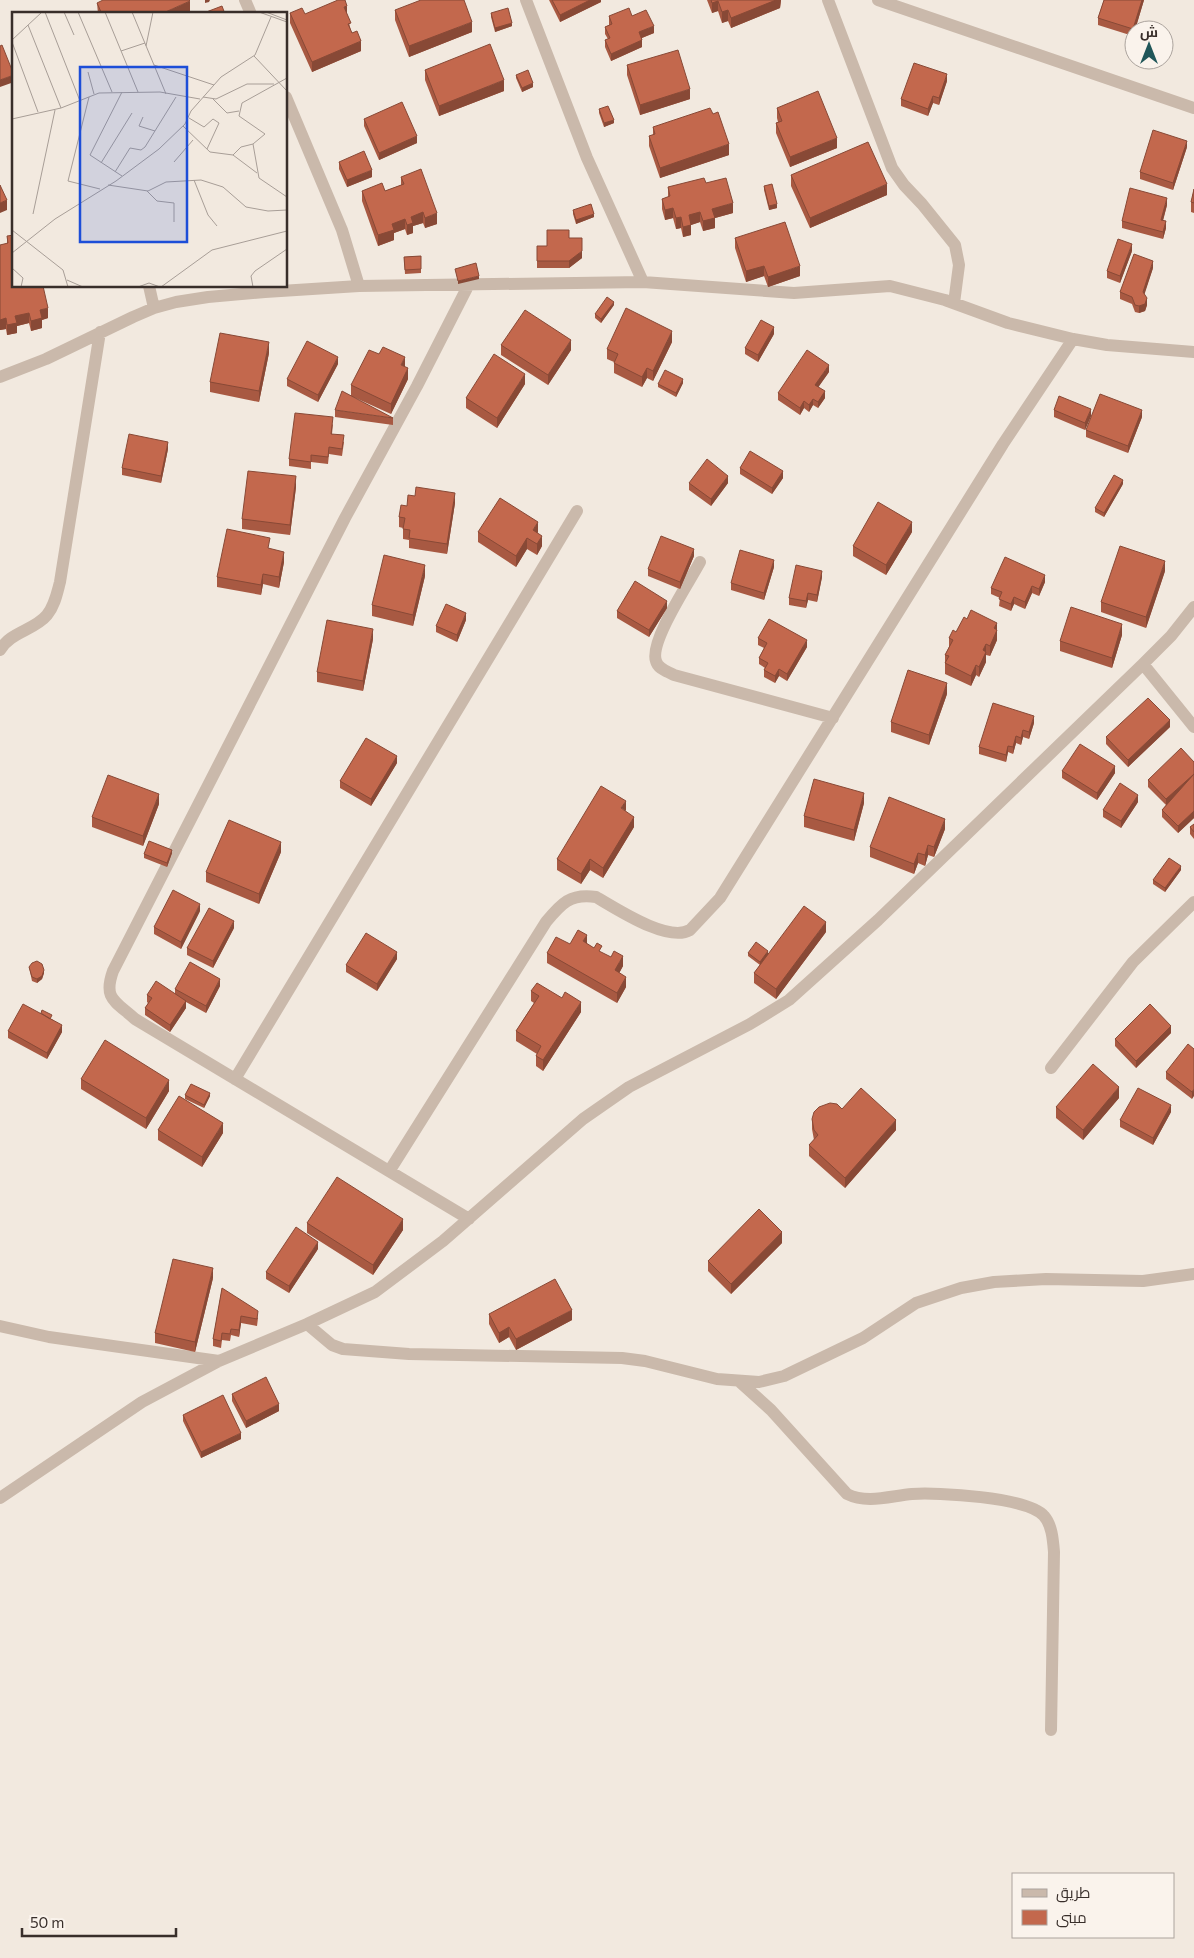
<svg xmlns="http://www.w3.org/2000/svg" width="1194" height="1958" font-family="Commissioner,Cairo,sans-serif">
<style>
.lines{fill:none;stroke-linecap:round;stroke-linejoin:round}
.street{stroke:#cab9ab;stroke-width:12}
.wall{fill:#a85942}
.shaded-wall{fill:#884936}
.building{fill:#c3684d;stroke:#884936}
.inset-road{fill:none;stroke:#a89e97;stroke-width:1}
.view{fill:#1d4ed8;fill-opacity:0.15;stroke:#1d4ed8;stroke-width:2.5}
.inset-edge{fill:none;stroke:#382e2a;stroke-width:2.5}
</style>
<rect width="100%" height="100%" fill="#f2e9df"/>
<g class="lines">
<path class="street" d="M245,0L251,14
M526,0L587,158L643,282
M828,0L892,168L904,185L922,204L955,245L959,265L954,303
M878,0L1194,108
M286,97L342,230L359,286
M149,286L154,308
M0,377L46,359L133,317L154,308L176,302L208,297L265,292L359,286L643,282L794,293L890,286L945,300L1008,323L1073,339L1107,345L1194,352
M700,562C690,581 649,642 656,661C658,669 667,671 674,675L833,718
M0,650C10,632 35,630 47,615C55,605 57,593 60,582L100,332
M1143,664L1194,727
M1051,1068L1133,962L1194,902
M235,1079L577,511
M390,1170L546,922C561,904 570,893 596,897C617,909 668,943 690,930L720,898L1003,444L1073,339
M469,1219L135,1019C115,1001 103,999 113,971L345,518L417,386L469,284
M307,1324L332,1345L343,1349L409,1354L622,1358L645,1361L717,1379L759,1382L784,1376L863,1338L916,1303L961,1288L994,1282L1046,1279L1143,1281L1194,1274
M0,1326L49,1337L219,1361
M740,1382L771,1410L847,1494C867,1504 890,1496 912,1494C936,1492 1028,1497 1044,1516C1052,1525 1053,1540 1054,1552L1051,1730
M0,1498L142,1402L219,1361L307,1324L375,1292L443,1241L583,1119L629,1087L750,1024L789,1000L878,920L1143,664L1171,636L1194,607"/>
</g>
<path class="wall" d="M549,0H601V2L560,22Z
M707,0H781L780,8L731,28L728,21L722,23L718,11L712,13Z
M1104,0H1144L1135,30H1134L1133,36L1098,25V18Z
M97,3L190,11L185,14H98Z
M395,10L472,32L409,57L395,20Z
M290,13L305,14H347L351,31L361,51L312,72L290,23Z
M491,13L512,26L495,32L491,17Z
M609,16H632L654,33L642,38V47L611,61L605,47V40L608,39L605,34V27L609,25Z
M627,65L690,99L640,115L627,75Z
M425,70L504,91L439,116L425,80Z
M516,75L533,87L522,92L516,78Z
M947,81L939,105L933,103L928,116L901,106V99Z
M777,108L837,148L790,167L776,133V123L778,122L777,118Z
M599,109L614,123L604,127L599,113Z
M364,119L417,143L379,160L364,126Z
M653,127L729,155L660,178L649,146V136L653,135Z
M1187,147L1173,190L1140,179V172Z
M339,162L372,177L347,187L339,169Z
M791,175L887,195L810,228L791,186Z
M401,177L437,224L425,228L423,223L413,226V233L407,235L405,229L394,233V240L378,246L362,201V191H385L401,185Z
M706,183L733,213L715,218V228L703,231L700,222L691,225V235L683,237L681,228L676,229L673,218L665,220L662,209V199L668,197V187Z
M764,186L777,208L769,210L764,190Z
M1194,189V213L1191,212V202Z
M1167,205L1163,221L1166,228L1163,239L1122,228V221Z
M573,210L594,217L576,224L573,214Z
M7,236L48,318L42,320V328L31,331L29,323L17,326V333L7,335L6,329L0,330V245L7,244Z
M569,238L582,258L569,268H537V246H547Z
M735,238L800,276L768,287L764,276L746,282L735,248Z
M1132,251L1120,283L1107,278V271Z
M421,256V273L405,274L404,257Z
M1153,268L1144,294L1147,305L1145,311L1139,313L1135,312L1132,304L1120,299V292Z
M614,305L601,323L595,318V314Z
M774,334L758,362L745,354V348Z
M672,342L653,381L647,378L642,387L614,373V362L607,359V349Z
M501,345L571,350L548,385L501,355Z
M269,353L259,402L210,392V382Z
M338,364L318,402L287,386V379Z
M405,367L408,379L391,414L351,396V385Z
M829,372L818,387L825,398L818,408L813,405L809,412L804,408L800,415L778,400V393Z
M683,383L676,397L658,387V384Z
M525,384L497,428L466,408V398Z
M335,410L393,418V425L335,417Z
M1054,410L1091,416L1085,430L1054,417Z
M1142,417L1128,453L1086,437V430Z
M333,424L332,434L344,442L342,456L329,454L328,464L311,462V469L289,466V459Z
M168,449L161,483L122,475V468Z
M740,468L783,478L772,494L740,474Z
M689,483H728L711,506L689,490Z
M1123,484L1104,517L1095,512V508Z
M296,487L290,535L242,529V519Z
M415,496L455,503L447,554L409,548V540L403,539V528L399,527V517Z
M478,532H538L537,533L542,546L537,555L527,549L516,567L478,542Z
M912,532L886,575L853,556V546Z
M270,549L284,562L279,588L263,584L261,595L217,587V577Z
M694,556L680,589L648,576V569Z
M774,567L764,600L731,590V583Z
M1165,571L1146,628L1101,612V602Z
M425,576L413,626L372,616V605Z
M822,577L817,602L808,600L806,608L789,605V598Z
M1045,582L1039,596L1032,593L1025,609L1014,604L1011,611L999,606L1000,598L991,594V588Z
M667,608L649,637L617,618V611Z
M466,620L457,642L436,632V626Z
M997,630V640L990,656L986,655V662L979,677L976,675L971,686L945,674V655L949,647V638L956,632Z
M1122,635L1112,668L1060,651V641Z
M758,638L807,647L787,681L779,676L775,683L764,677V670L765,668L759,664V658L764,648L758,645Z
M373,639L363,691L317,682V672Z
M947,694L929,745L891,732V722Z
M1034,723L1029,739L1023,737L1021,745L1016,743L1013,754L1008,752L1006,762L979,754V747Z
M1170,727L1128,767L1106,744V737Z
M1194,762V818L1178,833L1162,817V810L1166,805L1148,787V780Z
M397,763L371,806L340,788V781Z
M1062,771L1115,773L1097,800L1062,778Z
M1138,802L1121,828L1103,817V810Z
M864,803L854,841L804,827V816Z
M159,804L143,846L92,827V817Z
M625,811L634,827L603,878L590,870L581,884L557,870V859Z
M1194,824V839L1190,834V827Z
M945,829L934,857L928,855L925,866L918,863L914,874L870,857V847Z
M281,852L259,904L206,882V872Z
M172,853L167,867L144,858V854Z
M1181,870L1165,892L1153,884V880Z
M200,911L181,949L154,934V927Z
M234,928L213,968L187,955V948Z
M826,932L776,999L754,983V973L760,965L748,956V953L768,954Z
M570,944H587L623,966L619,973L626,987L617,1003L547,963V953Z
M397,959L377,991L346,972V965Z
M29,967L44,973L42,979L37,983L32,981Z
M220,986L206,1013L186,1002V1008L170,1032L145,1015V1008L148,1003L147,1002V995L175,994V989Z
M531,991L581,1012L543,1071L536,1066V1056L537,1054L516,1041V1031L534,1003L531,1001Z
M52,1019L62,1032L47,1059L8,1038V1031Z
M1171,1033L1136,1068L1115,1046V1039Z
M1194,1049L1192,1099L1166,1079V1072Z
M81,1079L169,1091L146,1129L81,1089Z
M185,1095L210,1096L204,1108L185,1099Z
M1119,1098L1083,1140L1056,1118V1107Z
M1171,1112L1153,1145L1120,1127V1120Z
M812,1119L896,1130L845,1188L809,1156V1145L814,1140L812,1129Z
M158,1130L223,1133L202,1167L158,1140Z
M307,1223L403,1230L373,1275L307,1233Z
M782,1243L731,1294L708,1271V1261Z
M318,1249L289,1293L266,1279V1272Z
M213,1278L195,1352L155,1343V1333Z
M222,1288L258,1318L257,1326L241,1323L239,1337L231,1335L230,1341L222,1340L221,1348L213,1346V1339Z
M489,1314L572,1320L516,1350L509,1337L499,1343L489,1324Z
M232,1394L279,1411L246,1428L232,1401Z
M183,1415L241,1439L201,1458L183,1421Z"/>
<path class="shaded-wall" d="M205,0H210L209,2L205,3Z
M590,0H601V2L560,22V15Z
M776,0H781L780,8L731,28V18Z
M1142,0H1144L1135,30H1134L1133,36V29Z
M190,1V11L185,14H161Z
M718,1V11L712,13V3Z
M347,6V16L344,7Z
M728,10V21L722,23V12Z
M472,22V32L409,57V46Z
M512,23V26L495,32V28Z
M654,26V33L639,39V32Z
M642,40V47L611,61V54Z
M361,41V51L312,72V62Z
M947,74V81L939,105V98Z
M14,75V82L0,87V80Z
M504,80V91L439,116V106Z
M533,83V87L522,92V88Z
M690,89V99L640,115V105Z
M933,96V103L928,116V109Z
M614,120V123L604,127V123Z
M417,136V143L379,160V153Z
M837,138V148L790,167V157Z
M1187,141V147L1173,190V183Z
M729,144V155L660,178V168Z
M372,170V177L347,187V180Z
M887,184V195L810,228V218Z
M1167,198V205L1161,227V220Z
M7,200V210L0,213V203Z
M733,203V213L715,218V228L703,231V221L712,209Z
M777,204V208L769,210V206Z
M673,208V218L665,220V210Z
M423,212V223L413,226V233L407,235V225L411,217Z
M700,212V222L691,225V235L683,237V227L689,215Z
M437,213V224L425,228V218Z
M594,214V217L576,224V220Z
M681,217V228L676,229V218Z
M405,219V229L394,233V240L378,246V235L392,224Z
M1166,221V228L1163,239V232Z
M1132,244V251L1120,283V276Z
M582,251V258L569,268V261Z
M1153,261V268L1143,299V292Z
M764,266V276L746,282V271Z
M800,266V276L768,287V277Z
M479,276V279L458,284V281Z
M1147,298V305L1145,311L1139,313V306Z
M614,302V305L601,323V319Z
M48,308V318L42,320V328L31,331V321L40,310Z
M29,313V323L17,326V333L7,335V325L15,316Z
M6,318V329L0,330V320Z
M774,327V334L758,362V355Z
M672,331V342L653,381V371Z
M571,340V350L548,385V375Z
M269,342V353L259,402V391Z
M338,357V364L318,402V395Z
M405,357V367L401,365Z
M829,365V372L815,392V385Z
M408,368V379L391,414V404Z
M647,368V378L642,387V377Z
M525,374V384L497,428V418Z
M683,379V383L676,397V393Z
M825,391V398L818,408V402Z
M813,399V405L809,412V405Z
M804,401V408L800,415V408Z
M1091,409V416L1085,430V423Z
M1142,410V417L1128,453V446Z
M168,442V449L161,483V476Z
M783,471V478L772,494V488Z
M296,476V487L290,535V525Z
M728,476V483L711,506V499Z
M1123,480V484L1104,517V513Z
M455,493V503L447,554V544Z
M538,522V532L533,540V530Z
M912,522V532L886,575V565Z
M542,536V546L537,555V544Z
M527,538V549L516,567V556Z
M694,549V556L680,589V582Z
M284,552V562L279,588V577Z
M774,560V567L764,600V593Z
M1165,561V571L1146,628V617Z
M425,565V576L413,626V615Z
M822,571V577L817,602V595Z
M263,574V584L261,595V585Z
M1045,575V582L1039,596V589Z
M1032,586V593L1025,609V602Z
M808,593V600L806,608V601Z
M1014,597V604L1011,611V604Z
M667,601V608L649,637V630Z
M466,613V620L457,642V635Z
M997,623V640L990,656V646L994,628Z
M1122,624V635L1112,668V658Z
M373,629V639L363,691V681Z
M807,640V647L787,681V674Z
M986,644V662L979,677V667L983,650Z
M976,665V675L971,686V676Z
M779,669V676L775,683V676Z
M947,683V694L929,745V735Z
M1034,716V723L1029,739V732Z
M1170,720V727L1128,767V760Z
M1023,730V737L1021,745V738Z
M1016,736V743L1013,754V747Z
M1008,746V752L1006,762V755Z
M397,756V763L371,806V799Z
M1115,766V773L1097,800V793Z
M1194,774L1166,806V799Z
M864,793V803L854,841V830Z
M159,794V804L143,846V836Z
M1138,795V802L1121,828V821Z
M626,801V811L621,808Z
M1194,811V818L1178,833V826Z
M634,817V827L603,878V868Z
M945,819V829L934,857V847Z
M281,842V852L259,904V894Z
M928,845V855L925,866V855Z
M172,850V853L167,867V863Z
M918,853V863L914,874V864Z
M590,859V870L581,884V874Z
M1181,866V870L1165,892V888Z
M200,904V911L181,949V942Z
M234,921V928L213,968V961Z
M826,922V932L776,999V989Z
M587,935V945L583,941Z
M768,951V955L760,965V962Z
M397,952V959L377,991V984Z
M623,956V966L615,981V970Z
M44,970V973L42,979L37,983V979Z
M626,977V987L617,1003V993Z
M220,979V986L206,1013V1006Z
M186,1001V1008L170,1032V1025Z
M581,1002V1012L543,1071V1060Z
M62,1025V1032L47,1059V1053Z
M1171,1026V1033L1136,1068V1061Z
M169,1080V1091L146,1129V1118Z
M1119,1087V1098L1083,1140V1130Z
M1194,1089V1096L1192,1099V1092Z
M210,1093V1096L204,1108V1105Z
M1171,1105V1112L1153,1145V1138Z
M896,1120V1130L845,1188V1178Z
M223,1123V1133L202,1167V1157Z
M403,1219V1230L373,1275V1265Z
M782,1232V1243L731,1294V1284Z
M318,1242V1249L289,1293V1286Z
M213,1268V1278L195,1352V1342Z
M572,1310V1320L516,1350V1339Z
M241,1316V1323L239,1337V1330Z
M509,1327V1337L499,1343V1333Z
M279,1404V1411L246,1428V1421Z
M241,1433V1439L201,1458V1452Z"/>
<path class="building" d="M103,0H189L190,1L161,14H102L97,3Z
M338,0H345L347,6L344,7L351,23L348,24L352,33L357,31L361,41L312,62L290,13L302,8L305,14Z
M421,0H464L472,22L409,46L395,10Z
M552,0H590L560,15Z
M711,0H776L731,18L728,10L722,12L718,1L712,3Z
M1104,0H1142L1133,29L1098,18Z
M222,6L225,14H201Z
M508,8L512,23L495,28L491,13Z
M629,8L632,16L646,10L654,26L639,32L642,40L611,54L605,40L610,38L605,27L612,24L609,16Z
M490,44L504,80L439,106L425,70Z
M2,45L14,75L0,80V46Z
M678,50L690,89L640,105L627,65Z
M914,63L947,74L939,98L933,96L928,109L901,99Z
M528,70L533,83L522,88L516,75Z
M818,91L837,138L790,157L776,123L782,121L777,108Z
M402,102L417,136L379,153L364,119Z
M608,106L614,120L604,123L599,109Z
M710,108L713,114L718,112L729,144L660,168L649,136L655,134L653,127Z
M1153,130L1187,141L1173,183L1140,172Z
M868,142L887,184L810,218L791,175Z
M364,151L372,170L347,180L339,162Z
M421,169L437,213L425,218L423,212L411,217L413,223L407,225L405,219L392,224L394,230L378,235L362,191L382,183L385,191L404,184L401,177Z
M704,178L706,183L726,178L733,203L712,209L715,218L703,221L700,212L689,215L691,225L683,227L681,217L676,218L673,208L665,210L662,199L670,196L668,187Z
M772,184L777,204L769,206L764,186Z
M0,185L7,200L0,203Z
M1130,188L1167,198L1161,220L1166,221L1163,232L1122,221Z
M1194,189V203L1191,202Z
M591,204L594,214L576,220L573,210Z
M785,222L800,266L768,277L764,266L746,271L735,238Z
M547,230H569V238H582V251L569,261H537V246H547Z
M14,235V286H43L48,308L40,310L42,318L31,321L29,313L15,316L17,323L7,325L6,318L0,320V245L8,243L7,236Z
M1118,239L1132,244L1120,276L1107,271Z
M1134,254L1153,261L1143,292L1147,298L1145,304L1139,306L1135,305L1132,297L1120,292Z
M421,256V269L405,270L404,257Z
M476,263L479,276L458,281L455,269Z
M607,297L614,302L601,319L595,314Z
M626,308L672,331L653,371L647,368L642,377L614,363L618,354L607,349Z
M525,310L571,340L548,375L501,345Z
M761,320L774,327L758,355L745,348Z
M220,333L269,342L259,391L210,382Z
M307,341L338,357L318,395L287,379Z
M383,347L405,357L401,365L408,368L391,404L351,385L369,350L379,354Z
M807,350L829,365L815,385L825,391L818,402L813,399L809,405L804,401L800,408L778,393Z
M494,354L525,374L497,418L466,398Z
M665,370L683,379L676,393L658,384Z
M342,391L393,418L335,410Z
M1100,394L1142,410L1128,446L1086,430Z
M1059,396L1091,409L1085,423L1054,410Z
M295,413L333,417L331,434L344,435L342,449L329,447L328,457L311,455V462L289,459Z
M129,434L168,442L161,476L122,468Z
M750,451L783,471L772,488L740,468Z
M707,459L728,476L711,499L689,483Z
M248,471L296,476L290,525L242,519Z
M1114,475L1123,480L1104,513L1095,508Z
M416,487L455,493L447,544L409,538L410,530L403,529L405,518L399,517L401,505L407,506L408,495L415,496Z
M500,498L538,522L533,530L542,536L537,544L527,538L516,556L478,532Z
M878,502L912,522L886,565L853,546Z
M227,529L270,538L268,548L284,552L279,577L263,574L261,585L217,577Z
M661,536L694,549L680,582L648,569Z
M1120,546L1165,561L1146,617L1101,602Z
M740,550L774,560L764,593L731,583Z
M384,555L425,565L413,615L372,605Z
M1005,557L1045,575L1039,589L1032,586L1025,602L1014,597L1011,604L999,599L1002,592L991,588Z
M796,565L822,571L817,595L808,593L806,601L789,598Z
M635,581L667,601L649,630L617,611Z
M446,604L466,613L457,635L436,626Z
M1071,607L1122,624L1112,658L1060,641Z
M971,610L997,623L994,628L997,630L990,646L986,644L983,650L986,652L979,667L976,665L971,676L945,663L949,656L945,655L953,640L949,638L953,630L956,632L964,617L967,619Z
M769,619L807,640L787,674L779,669L775,676L764,670L768,663L759,658L767,643L758,638Z
M327,620L373,629L363,681L317,672Z
M908,670L947,683L929,735L891,722Z
M1148,698L1170,720L1128,760L1106,737Z
M993,703L1034,716L1029,732L1023,730L1021,738L1016,736L1013,747L1008,746L1006,755L979,747Z
M366,738L397,756L371,799L340,781Z
M1080,744L1115,766L1097,793L1062,771Z
M1181,748L1194,762V811L1178,826L1162,810L1194,774L1166,799L1148,780Z
M108,775L159,794L143,836L92,817Z
M814,779L864,793L854,830L804,816Z
M1120,783L1138,795L1121,821L1103,810Z
M601,786L626,801L621,808L634,817L603,868L590,859L581,874L557,859Z
M889,797L945,819L934,847L928,845L925,855L918,853L914,864L870,847Z
M229,820L281,842L259,894L206,872Z
M1194,824V832L1190,827Z
M149,841L172,850L167,863L144,854Z
M1169,858L1181,866L1165,888L1153,880Z
M173,890L200,904L181,942L154,927Z
M804,906L826,922L776,989L754,973Z
M209,908L234,921L213,961L187,948Z
M578,930L587,935L583,941L594,948L597,943L602,946L599,951L611,957L614,951L623,956L615,970L626,977L617,993L547,953L556,937L570,944Z
M366,933L397,952L377,984L346,965Z
M756,942L768,951L760,962L748,953Z
M37,961L42,964L44,970L42,976L37,979L32,977L29,967L32,963Z
M190,962L220,979L206,1006L175,989Z
M156,981L186,1001L170,1025L145,1008L152,998L147,995Z
M537,983L562,998L565,992L581,1002L543,1060L536,1056L541,1046L516,1031L539,996L531,991Z
M23,1004L62,1025L47,1053L8,1031Z
M1150,1004L1171,1026L1136,1061L1115,1039Z
M42,1010L52,1015L50,1019L41,1013Z
M105,1040L169,1080L146,1118L81,1079Z
M1188,1044L1194,1049V1089L1192,1092L1166,1072Z
M1093,1064L1119,1087L1083,1130L1056,1107Z
M191,1084L210,1093L204,1105L185,1095Z
M861,1088L896,1120L845,1178L809,1145L818,1135L814,1130L812,1119L814,1112L819,1107L830,1103L837,1104L842,1109Z
M1138,1088L1171,1105L1153,1138L1120,1120Z
M179,1096L223,1123L202,1157L158,1130Z
M337,1177L403,1219L373,1265L307,1223Z
M759,1209L782,1232L731,1284L708,1261Z
M296,1227L318,1242L289,1286L266,1272Z
M173,1259L213,1268L195,1342L155,1333Z
M555,1279L572,1310L516,1339L509,1327L499,1333L489,1314Z
M222,1288L258,1311L257,1319L241,1316L239,1330L231,1329L230,1334L222,1333L221,1341L213,1339Z
M266,1377L279,1404L246,1421L232,1394Z
M223,1395L241,1433L201,1452L183,1415Z"/>
<g transform="translate(12 12)">
<rect width="275" height="275" fill="#f2e9df"/>
<path class="inset-road" d="M33,0L68,89M52,0L62,23M66,0L100,80M93,0L126,80M120,0L154,82M247,0L275,10M254,0L275,8M16,13L49,96M0,28L30,0M0,30L26,100M134,34L141,0M109,39L133,31M242,44L275,79M142,53L202,73M76,60L82,82M77,85L56,169L88,177M191,85L204,87L235,72H262M201,87L215,101L227,99M131,105L127,114L143,119M177,106L192,115L201,107L207,111L195,137M0,107L49,96L87,81L148,80L188,87M171,114L198,140L221,143L245,161M241,132L247,166L275,185M221,143L229,135L241,132L253,122L227,104L230,91L275,66M162,150L181,128M89,151L120,101M103,160L118,136L129,138L133,135L164,85M110,164L78,143L110,80M182,168L196,203L205,214M96,173L136,179L154,170L189,168L211,175L234,195L256,199L275,198M135,179L145,189L162,191V210M21,202L43,98M0,218L51,258L56,275M0,241L43,207L104,169L147,137L173,112L179,99L209,65L243,43L259,5M0,256L11,266L9,275M55,268L71,275M126,275L137,271L148,275M149,275L200,238L275,219M241,275L239,264L243,259L275,237"/>
<path class="view" d="M68,55H175V230H68Z"/>
<rect width="275" height="275" class="inset-edge"/>
</g>
<rect x="1012" y="1873" width="162" height="65" fill="#faf3ec" stroke="#aca49e"/>
<rect x="1022" y="1889" width="25" height="8" fill="#cab9ab" stroke="#aca49e"/>
<text x="1056" y="1898" font-size="15" fill="#382e2a">طريق</text>
<rect x="1022" y="1910" width="25" height="15" fill="#c3684d" stroke="#aca49e"/>
<text x="1056" y="1923" font-size="15" fill="#382e2a">مبنى</text>
<g transform="translate(1149 45)"><circle r="24" fill="#faf3ec" stroke="#aca49e"/>
<path d="M0-4L9 19L0 12L-9 19Z" fill="#205659"/>
<text y="-8" font-size="14" font-weight="bold" text-anchor="middle" fill="#382e2a">ش</text>
</g>
<path d="M22 1928v8h154v-8" fill="none" stroke="#382e2a" stroke-width="2.5"/>
<text x="30" y="1928" font-size="15" fill="#382e2a" stroke="#faf3ec" stroke-width="4" paint-order="stroke">50 m</text>
</svg>
